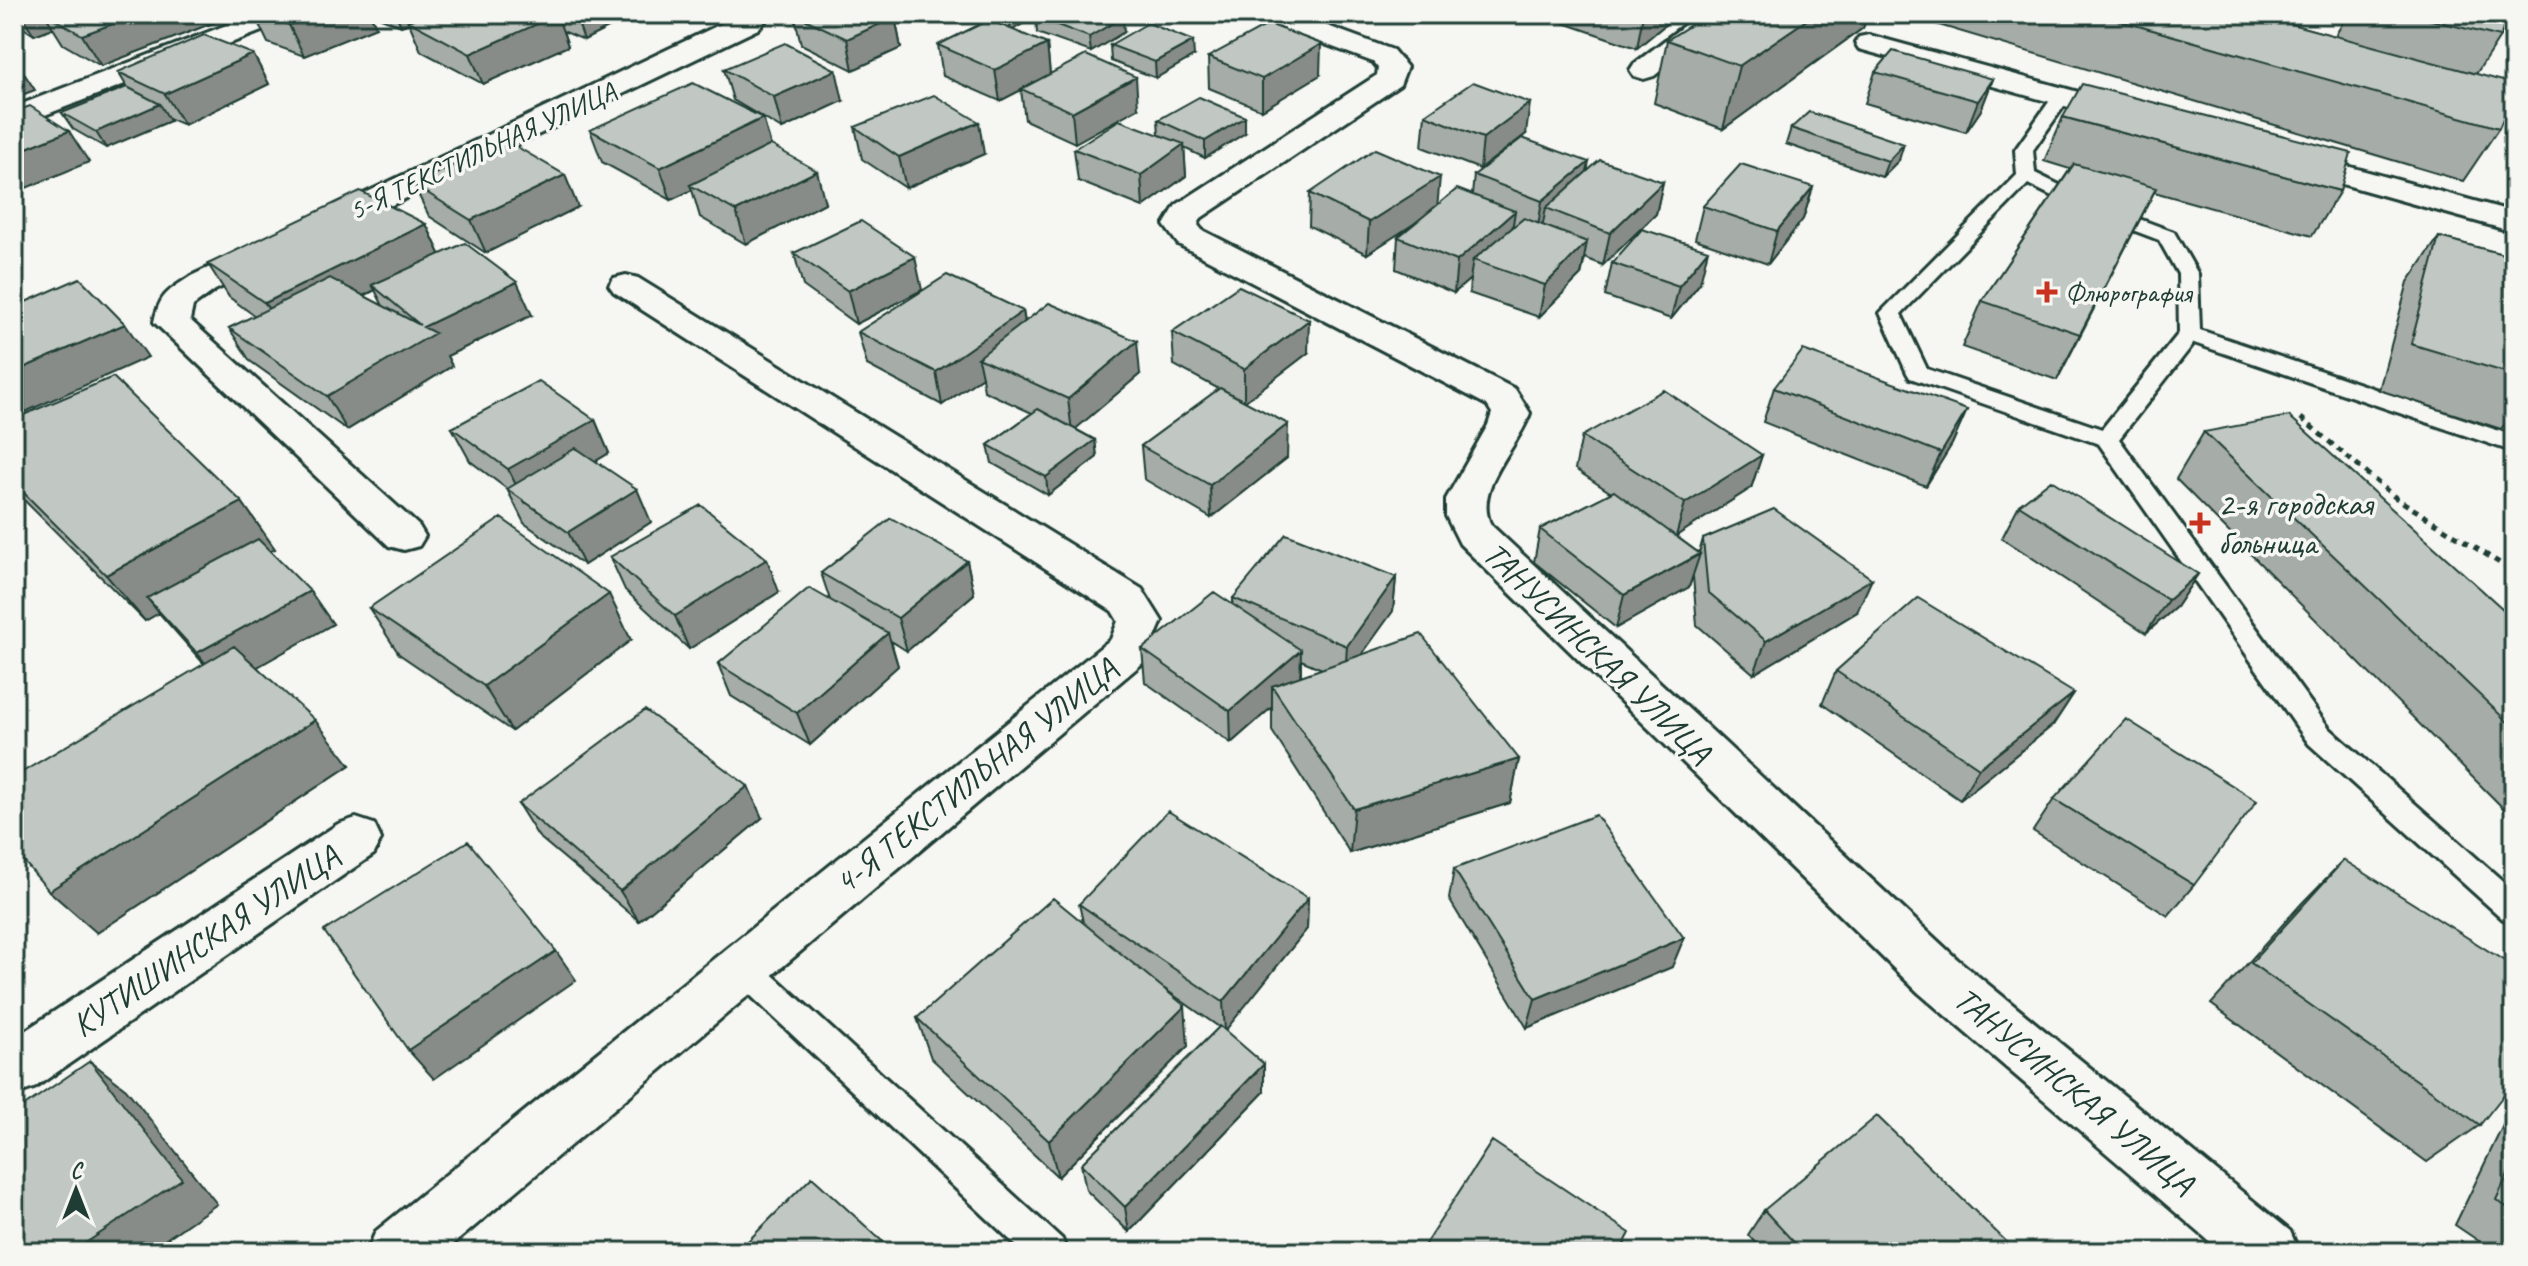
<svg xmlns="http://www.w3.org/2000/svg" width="2528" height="1266" font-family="Caveat,sans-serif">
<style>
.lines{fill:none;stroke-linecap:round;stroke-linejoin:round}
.lane-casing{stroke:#1f3d34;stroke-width:6}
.street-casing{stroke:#1f3d34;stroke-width:6}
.path{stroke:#1f3d34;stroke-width:5;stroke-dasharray:6 6;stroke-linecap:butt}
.lane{fill:#f6f6f2;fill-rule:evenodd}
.street{fill:#f6f6f2;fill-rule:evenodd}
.wall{fill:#a6aca8;stroke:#1f3d34;stroke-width:2;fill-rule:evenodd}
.shaded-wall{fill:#878c88;stroke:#1f3d34;stroke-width:2}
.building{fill:#c1c8c3;stroke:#1f3d34;stroke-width:2}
.poi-dot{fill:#c8321e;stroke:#f6f6f2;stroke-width:3}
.labels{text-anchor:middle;stroke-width:7;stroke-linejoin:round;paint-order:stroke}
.far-street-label{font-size:28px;fill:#1f3d34;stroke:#f6f6f2}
.far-poi-label{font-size:28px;fill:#1f3d34;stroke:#f6f6f2;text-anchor:start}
.poi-label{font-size:34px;fill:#1f3d34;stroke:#f6f6f2;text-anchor:start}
.street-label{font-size:34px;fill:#1f3d34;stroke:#f6f6f2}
</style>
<rect width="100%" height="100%" fill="#f6f6f2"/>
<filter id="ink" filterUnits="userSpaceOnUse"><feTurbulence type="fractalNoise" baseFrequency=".0125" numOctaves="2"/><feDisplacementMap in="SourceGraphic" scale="16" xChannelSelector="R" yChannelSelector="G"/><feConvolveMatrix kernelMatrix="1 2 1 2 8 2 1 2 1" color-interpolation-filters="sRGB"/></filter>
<g filter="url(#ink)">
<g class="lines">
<g class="lane-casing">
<path id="lane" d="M2062,91L2071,96L2033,150L2035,173L2094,202L2174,232L2198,274L2200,330L2514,436V452L2194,343L2119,439L2329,728L2514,891V923L2503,919L2309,744L2099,444L1910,378L1907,373L1880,313L2017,175L2015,150L2056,92ZM2028,184L2080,210L2159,240L2178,274L2179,333L2102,429L1927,369L1901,314Z
M2474,95L2514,106V116L2468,104L2465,100Z
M741,952L752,956L1062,1239L1067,1252H1023L730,976L725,966L730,956Z"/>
</g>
<g class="street-casing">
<path id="street" d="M255,14H294L290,20L14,127V107Z
M742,14H772L758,29L215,290L193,306L190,320L419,526L425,536L419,546L404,550L389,546L154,322C160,294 168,291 191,276Z
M1256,14H1295L1393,50L1407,67L1400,85L1201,218L1198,225L1202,230L1515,389L1530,413C1519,447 1472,488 1491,525L1957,959L2290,1231L2299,1252H2222L1919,993L1460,544L1446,516V499L1488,425L1492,413L1487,405L1178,244L1164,225L1176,205L1377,75L1378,68L1373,62L1260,20Z
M1699,14H1730L1654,76L1644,79L1634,76L1630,70L1634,64Z
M1869,35L2141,109L2145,115L2141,121L2130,124L1859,49L1855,43L1859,37Z
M2285,149L2514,212V232L2274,165L2269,158L2274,151Z
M626,275L638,278L1142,589L1162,621L1145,661L444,1252H367L376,1231L1111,639L1118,621L1112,611L614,292L609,285L614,278Z
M356,818L374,824L381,839L374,854L34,1088L14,1095V1038L338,824Z"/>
</g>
<path class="path" d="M2301,418L2396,498L2514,572"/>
<use href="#lane" class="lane"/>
<use href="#street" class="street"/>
</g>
<path class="wall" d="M14,14H236L101,66L63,44L53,28L34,35L14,22Z
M254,14H370L376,27L304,56L268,43Z
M371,14H636L584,40L563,31L568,46L483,84L421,51L409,23L401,26Z
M794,14L895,17L901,48L853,70L801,44Z
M962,14H1039L1012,30L1047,44L1050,74L1138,108L1075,143L1025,120L1021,90L1000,101L943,76L938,45L985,22Z
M1538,14H1678L1637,48Z
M1708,14H1868L1863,28L1723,129L1654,103L1667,40Z
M1902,14H2254L2335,36L2348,14H2509L2500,37L2476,74L2499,128L2463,181Z
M1036,17L1124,32L1091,52L1037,33Z
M1110,45L1194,56L1156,78L1111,61Z
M253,54L269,84L184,125L168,118L170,121L106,148L73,129L62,113L127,87L118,72Z
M1208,57L1320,75L1262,110L1209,88Z
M724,69L843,101L782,129L733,100Z
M1875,72L1993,79L1981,110L1966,132L1865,103Z
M1425,115L1526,134L1480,169L1422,147Z
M2063,117L2340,191L2312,236L2154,192L2057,380L1962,347L1982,301L2070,169L2044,161Z
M763,118L771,146L825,203L746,244L700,217L692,190L671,200L602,162L590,130Z
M1158,120L1245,133L1205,158L1184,148L1186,176L1143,207L1078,181L1074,149L1159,135Z
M855,127L984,154L906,188L862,159Z
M1791,128L1899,160L1882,177L1786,144Z
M1587,171L1663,182L1656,214L1603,265L1585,258L1581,275L1539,317L1469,293L1470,279L1454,293L1396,269L1398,237L1415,223L1367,254L1309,226L1310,193L1438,205L1472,195L1474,175Z
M413,184L578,207L486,253L429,216Z
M1813,187L1803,219L1768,264L1695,239L1703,206Z
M426,224L440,254L532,315L447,356L452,366L347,430L250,361L229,328L255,316L229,297L208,264ZM375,290L383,306L364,296Z
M2439,237L2514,257V412L2501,429L2379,390L2408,282Z
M794,253L922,290L856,324L803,286Z
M1612,263L1700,283L1671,319L1605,296Z
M1023,311L1025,322L1140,374L1075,429L1095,440L1097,457L1048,495L992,463L988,445L1032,413L984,391L982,377L942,405L867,365L858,332Z
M1172,332L1308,353L1245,401L1287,458L1211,518L1144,479L1141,446L1219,389L1174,365Z
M1774,388L1967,410L1952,444L1926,486L1763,422Z
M14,419L242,502L275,549L270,551L333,624L257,667L350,765L97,933L204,664L159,613L145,621L14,490Z
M595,420L609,453L596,461L651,522L584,565L524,523L507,489L470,461L452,428Z
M2204,432L2514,619V819L2176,479Z
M1582,436L1762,455L1751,488L1676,536L1699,553L1703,539L1857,612L1754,674L1697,625L1693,576L1689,587L1616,628L1534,562L1540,529L1611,493L1575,469Z
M2019,505L2198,574L2176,607L2146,633L2002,538Z
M610,557L779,592L689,649L625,590Z
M967,561L974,594L907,651L891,641L898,666L810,745L731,696L718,664L830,600L821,573Z
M1396,577L1393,611L1361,655L1519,759L1510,803L1350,853L1272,731V707L1231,743L1145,682L1142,649L1233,605V598ZM1301,660L1322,669L1301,676Z
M369,608L631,640L512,731L399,654Z
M1836,671L2074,693L2053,725L1960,800L1822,704Z
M2054,799L2194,885L2168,916L2033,831Z
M518,804L762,818L639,921L538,836Z
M2344,860L2480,1125L2427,1162L2211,1004L2302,903Z
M1454,869L1672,967L1527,1028L1449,899Z
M1308,898L1307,929L1225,1030L1264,1092L1129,1232L1086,1190L1081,1164L1219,1027L1166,990L1188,1046L1058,1177L931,1058L917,1018L1083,922L1079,904Z
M2514,1111V1252H2495L2455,1225L2508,1115Z
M1764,1210L2017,1252H1763L1748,1235Z"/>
<path class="shaded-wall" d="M21,14H45L53,28L34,35Z
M140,14H236L101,66L82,35Z
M318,14H370L376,27L304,56L289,25Z
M396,14H429L408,21L409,23L401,26Z
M575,14H636L584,40Z
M1008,14H1039L1011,31Z
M1643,14H1678L1637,48Z
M1815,14H1868L1863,28L1723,129L1739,66Z
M557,15L568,46L483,84L470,54Z
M895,17L901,48L853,70L847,39Z
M1123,17L1124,32L1091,52L1089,37Z
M1193,41L1194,56L1156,78L1155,62Z
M1047,44L1050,75L1000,101L995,70Z
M1321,44L1320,75L1262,110V79Z
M253,54L269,84L184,125L165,94Z
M14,58L35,90L14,98Z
M836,70L843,101L782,129L774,97Z
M1136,77L1138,108L1075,143L1072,112Z
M1993,79L1981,110L1966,132L1978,101Z
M1530,103L1526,134L1480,169L1483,138Z
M160,104L170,121L106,148L96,132Z
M1245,117V133L1205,158V141Z
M763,118L772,150L690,185L692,190L671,200L660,168Z
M979,122L984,154L906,188L899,157Z
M69,131L89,162L14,193V153Z
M1184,144L1186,176L1143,207L1141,175Z
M1904,144L1899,160L1882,177L1888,161Z
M1589,162L1583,194L1546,208L1542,229L1537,233L1542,201Z
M817,171L825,203L746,244L736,211Z
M565,175L578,207L486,253L471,220Z
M1440,177L1437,209L1367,254L1369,222Z
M1663,182L1656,214L1603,265L1610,233Z
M1813,187L1803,219L1768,264L1777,231Z
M2156,188L2133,233L2057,380L2080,334Z
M1515,211L1510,244L1473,260L1470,279L1454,293L1457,261Z
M426,224L441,256L372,285L375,290L284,336L265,303Z
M1587,242L1581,275L1539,317L1545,285Z
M1708,250L1700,283L1671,319L1679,286Z
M915,257L922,290L856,324L848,291Z
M517,282L532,315L447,356L452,366L347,430L327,396L423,327Z
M1023,311L1028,344L978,358L982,377L942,405L936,372Z
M1309,320L1308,353L1244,402V369Z
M125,324L148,357L14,417V372Z
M1137,341L1140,374L1072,432L1068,399Z
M1967,410L1952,444L1926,486L1941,453Z
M595,420L609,453L525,503L508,469Z
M1288,424L1287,458L1211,518L1210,485Z
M1095,440L1097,457L1048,495L1046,477Z
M1762,455L1751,488L1676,536L1685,503Z
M637,489L651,522L584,565L568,532Z
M242,502L275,549L160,612L147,598L159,613L145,621L106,575Z
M1700,554L1689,587L1616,628L1624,595Z
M767,559L779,592L689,649L675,616Z
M967,561L974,594L907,651L898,618Z
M2198,574L2176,607L2146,633L2168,600Z
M1396,577L1393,611L1345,678L1347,646Z
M1872,579L1857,612L1754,674L1766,641Z
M310,591L333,624L224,686L197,653Z
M609,594L631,640L512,731L484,686Z
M888,633L898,666L810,745L797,713Z
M1301,650L1300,683L1272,686V707L1231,743L1230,711Z
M2074,693L2053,725L1960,800L1979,768Z
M315,720L350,765L97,933L49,891Z
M1519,759L1510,803L1350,853L1354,809Z
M748,786L762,818L639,921L620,891Z
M1308,898L1307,929L1225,1031L1223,1002Z
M1684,938L1672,967L1527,1028L1535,999Z
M556,951L576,980L434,1079L408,1050Z
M1185,1006L1188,1046L1058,1177L1049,1141Z
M90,1061L126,1089L217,1204L147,1252H72Z
M1264,1064V1092L1129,1232L1125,1207Z"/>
<path class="building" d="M46,14H140L82,35Z
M257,14H318L289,25Z
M426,14H554L557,15L470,54L408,21Z
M794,14H888L895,17L847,39Z
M1042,14H1115L1123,17L1089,37L1036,17Z
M1708,14H1815L1739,66L1667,40Z
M2096,14H2254L2514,84V94L2499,128Z
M2407,14H2509L2500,37Z
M989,20L1047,44L995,70L938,45Z
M1148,23L1193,41L1155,62L1110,45Z
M1269,24L1321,44L1262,79L1208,57Z
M204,35L253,54L165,94L118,72Z
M785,43L836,70L774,97L724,69Z
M1893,51L1993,79L1978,101L1875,72Z
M1086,55L1136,77L1072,112L1021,89Z
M1473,82L1530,103L1483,138L1425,115Z
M693,83L763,118L660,168L590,130Z
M2082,84L2351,153L2340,191L2063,117Z
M127,87L160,104L96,132L62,113Z
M934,95L979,122L899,157L855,127Z
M1199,97L1245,117L1205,141L1158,120Z
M30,106L69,131L14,153V112Z
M1809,112L1904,144L1888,161L1791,128Z
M1119,120L1184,144L1141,175L1074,149Z
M1522,138L1589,162L1542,201L1474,175Z
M507,141L565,175L471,220L413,184Z
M771,145L817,171L736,211L690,185Z
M1375,149L1440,177L1369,222L1310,193Z
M1600,160L1663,182L1610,233L1546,208Z
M1741,164L1813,187L1777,231L1703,206Z
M2074,164L2156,188L2080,334L1982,301Z
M1457,189L1515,211L1457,261L1398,237Z
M360,191L426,224L265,303L208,264Z
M1524,218L1587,242L1545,285L1473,260Z
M861,221L915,257L848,291L794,253Z
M1642,229L1708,250L1679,286L1612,263Z
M2439,237L2514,257V375L2411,344Z
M465,243L517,282L423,327L435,333L327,396L229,328L330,278L420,325L372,285Z
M947,275L1023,311L936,372L858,332Z
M80,278L125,324L14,372V307Z
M1239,286L1309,320L1244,369L1172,332Z
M1049,303L1137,341L1068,399L978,358Z
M1803,350L1967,410L1941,453L1774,388Z
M113,377L242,502L106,575L14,483V419Z
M539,381L595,420L508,469L452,428Z
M1220,388L1288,424L1210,485L1141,446Z
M1664,390L1762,455L1685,503L1582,436Z
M1038,409L1095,440L1046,477L988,445Z
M2289,416L2514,619V728L2204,432Z
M576,448L637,489L568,532L507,489Z
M2051,480L2198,574L2168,600L2019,505Z
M1614,491L1700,554L1624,595L1540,529Z
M701,505L767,559L675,616L610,557Z
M1774,509L1872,579L1766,641L1708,592L1703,539Z
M501,518L609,594L484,686L369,608Z
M891,518L967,561L898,618L821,573Z
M1286,534L1396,577L1347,646L1233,598Z
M258,539L310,591L197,653L147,598Z
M809,588L888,633L797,713L718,664Z
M1214,592L1301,650L1230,711L1142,649Z
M1918,598L2074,693L1979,768L1836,671Z
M1421,634L1519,759L1354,809L1272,686Z
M234,646L315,720L49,891L14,850V777Z
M645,710L748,786L620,891L518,804Z
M2126,719L2257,801L2194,885L2054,799Z
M1168,811L1308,898L1223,1002L1079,904Z
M1596,815L1684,938L1535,999L1454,869Z
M468,841L556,951L408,1050L324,931Z
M2344,860L2514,967V1082L2480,1125L2251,963Z
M1053,898L1185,1006L1049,1141L917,1018Z
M1220,1026L1264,1064L1125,1207L1081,1164Z
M90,1061L182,1179L72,1252H14V1113Z
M1877,1116L2017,1252H1803L1764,1210Z
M1492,1141L1630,1233L1620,1252H1420Z
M2514,1161V1212L2496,1200Z
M812,1177L894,1252H737Z"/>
</g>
<g class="poi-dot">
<path d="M2043 280h8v8h8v8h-8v8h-8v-8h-8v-8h8z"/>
<path d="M2196 511h8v8h8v8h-8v8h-8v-8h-8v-8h8z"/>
</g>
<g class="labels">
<g class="far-street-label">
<text transform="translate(482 150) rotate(-25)" y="10">5-Я ТЕКСТИЛЬНАЯ УЛИЦА</text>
</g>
<g class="far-poi-label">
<text x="2065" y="302">Флюрография</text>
</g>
<g class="poi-label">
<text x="2218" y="515">2-я городская<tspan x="2218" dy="39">больница</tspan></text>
</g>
<g class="street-label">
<text transform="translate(1598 652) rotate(44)" y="12">ТАНУСИНСКАЯ УЛИЦА</text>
<text transform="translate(975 775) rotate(-39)" y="12">4-Я ТЕКСТИЛЬНАЯ УЛИЦА</text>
<text transform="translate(205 940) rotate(-34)" y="12">КУТИШИНСКАЯ УЛИЦА</text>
<text transform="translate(2075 1090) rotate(40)" y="12">ТАНУСИНСКАЯ УЛИЦА</text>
</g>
</g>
<rect width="2528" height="1266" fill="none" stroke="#f6f6f2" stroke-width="48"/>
<rect x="24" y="24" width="2480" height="1218" fill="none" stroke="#1f3d34" stroke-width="3" filter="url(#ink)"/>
<g transform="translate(76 1190)" stroke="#f6f6f2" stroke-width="6" paint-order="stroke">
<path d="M0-6L14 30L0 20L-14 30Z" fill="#1f3d34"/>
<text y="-12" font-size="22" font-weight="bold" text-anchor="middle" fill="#1f3d34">С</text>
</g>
</svg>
